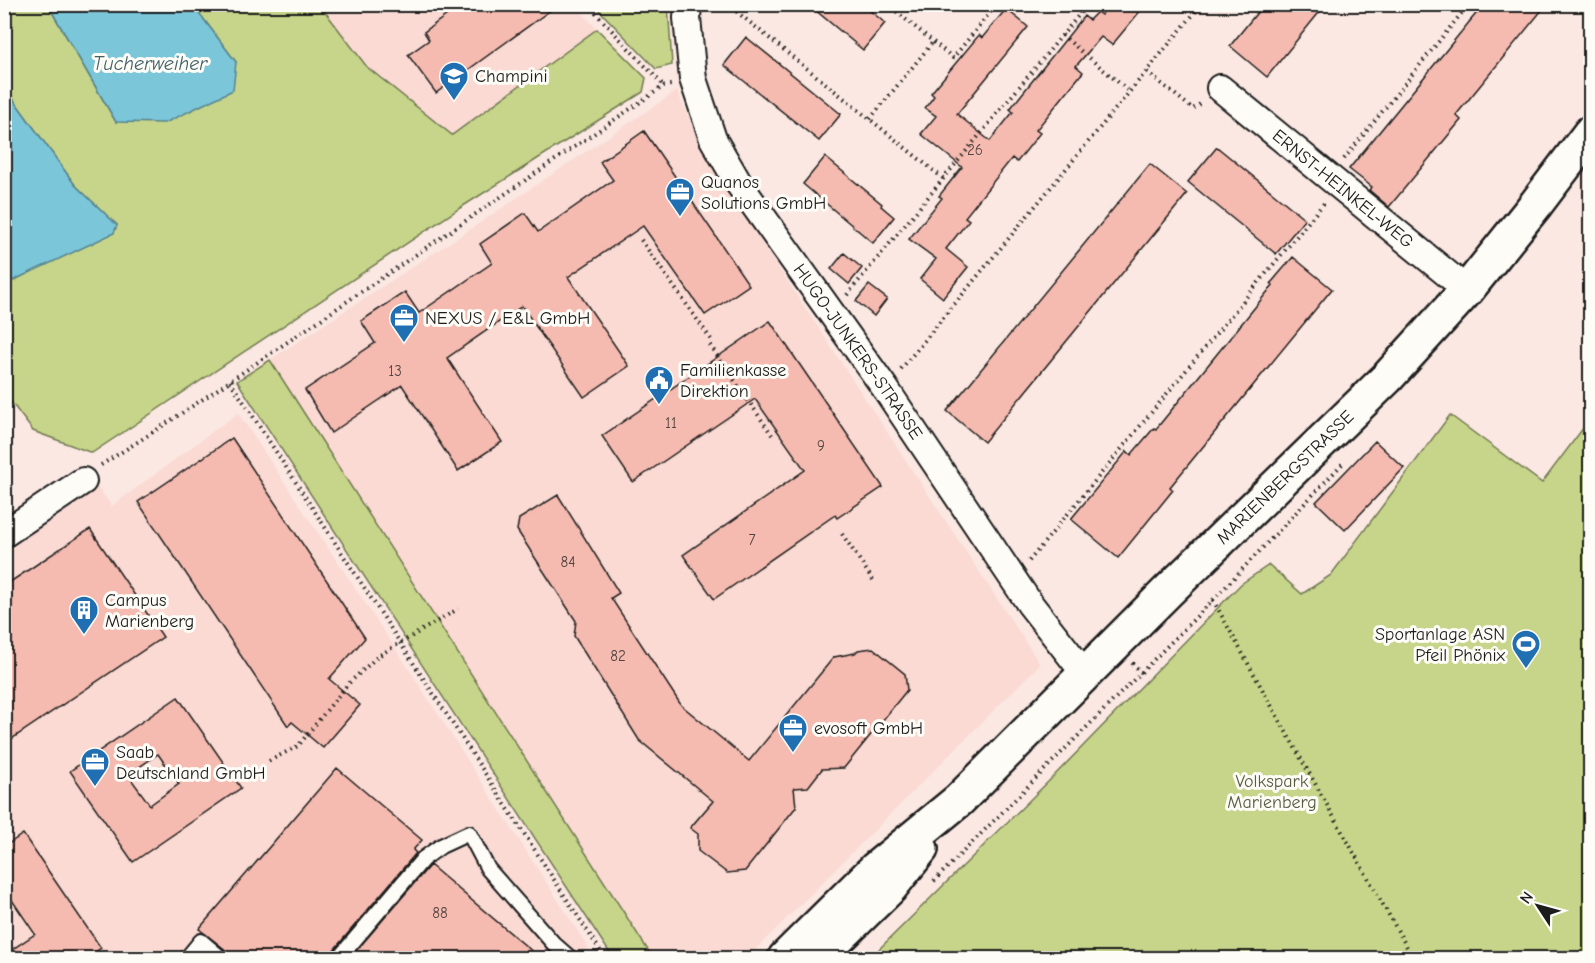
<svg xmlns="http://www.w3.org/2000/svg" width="1595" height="963" font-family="'Comic Neue',sans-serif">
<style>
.built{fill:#fadad3}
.green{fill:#c6d589;stroke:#717852;stroke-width:1.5}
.water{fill:#7bc6da;stroke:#55828e;stroke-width:1.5}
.building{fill:#f6bbb0;stroke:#1c1c1c;stroke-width:1.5;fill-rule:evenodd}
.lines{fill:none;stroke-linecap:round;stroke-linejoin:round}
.lane-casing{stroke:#1c1c1c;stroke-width:18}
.street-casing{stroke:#1c1c1c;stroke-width:30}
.secondary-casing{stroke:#1c1c1c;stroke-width:38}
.path{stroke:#1c1c1c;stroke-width:4;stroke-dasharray:1.5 4.5;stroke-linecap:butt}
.lane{stroke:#fdfcf7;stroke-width:14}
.street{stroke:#fdfcf7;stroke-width:26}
.secondary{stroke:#fdfcf7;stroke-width:33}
.labels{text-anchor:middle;stroke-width:6;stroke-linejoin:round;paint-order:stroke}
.number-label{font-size:15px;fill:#524441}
.poi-label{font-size:18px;fill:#1c1c1c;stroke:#fdfcf7;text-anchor:start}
.street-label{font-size:18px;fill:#1c1c1c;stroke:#fdfcf7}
.park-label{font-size:18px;fill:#585d42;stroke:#fdfcf7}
.water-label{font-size:20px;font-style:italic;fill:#426068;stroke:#fdfcf7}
</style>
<rect width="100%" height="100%" fill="#fbe8e2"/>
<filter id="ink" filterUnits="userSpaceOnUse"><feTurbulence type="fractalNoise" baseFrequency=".0167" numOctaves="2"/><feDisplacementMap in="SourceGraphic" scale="12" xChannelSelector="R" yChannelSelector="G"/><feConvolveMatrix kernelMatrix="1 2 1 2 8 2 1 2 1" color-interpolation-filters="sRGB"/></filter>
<g filter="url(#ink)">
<path class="built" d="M320,5H575L597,29L452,135L367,67Z
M677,91L698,139L730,194L1040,664L747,958H653L270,360L469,230Z
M238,413L403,660L595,958H5L4,543L94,482L112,506Z"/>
<path class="green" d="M5,5H48L116,122L236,62L193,5H320L367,67L452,135L597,29L646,78L643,92L460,208L92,453L33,431L5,394L4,273L11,282L117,225L75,185L8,92L5,93Z
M594,5H668L672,65L656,69Z
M270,360L653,958H613L237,381Z
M1450,415L1542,483L1590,419V958H870L1048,782L1241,584L1269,565L1302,594L1331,575Z"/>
<path class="water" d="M48,5H193L236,62L233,90L165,123L116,122Z
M8,92L75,185L117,225L114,233L10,282L4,273V93Z"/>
<path class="building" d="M462,4H559L436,93L408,55L429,40L424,32Z
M808,4H862L885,23L863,50Z
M1110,4H1146L1112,45L1101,37L1076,66L1083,72L1036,130L1040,133L1017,162L1012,158L965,217L969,220L946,249L968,267L943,298L920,279L936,259L909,239L942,198L939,196L962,167L921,134L936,116L925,108L934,96L931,93L979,35L982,38L1006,9L1021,21L1028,27L957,114L990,141L1013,112L1010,109L1084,16L1089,20L1097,12L1101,15Z
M1264,4H1326L1267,77L1230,46Z
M1484,4H1547L1456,115L1461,120L1389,207L1369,190L1372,187L1349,169Z
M746,37L841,114L819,141L724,65Z
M644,131L749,285L705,315L643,226L568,277L629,366L584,397L522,306L447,358L502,442L458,471L402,385L331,433L305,390L375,343L361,321L405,292L419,313L492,263L480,244L525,213L538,232L613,180L600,162Z
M1217,147L1305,219L1276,254L1188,182Z
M825,157L882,204L881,206L894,217L873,243L803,184Z
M1150,164L1187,194L984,442L947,411Z
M844,253L862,268L849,284L831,269Z
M1293,257L1332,289L1170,487L1173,490L1118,558L1071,519L1127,451L1131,455L1154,428L1156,429L1273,285L1271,283Z
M869,285L887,299L874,316L856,301Z
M770,321L883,487L837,518L835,515L714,599L683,555L805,470L755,399L633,482L602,436Z
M232,438L365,638L329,679L360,705L323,748L292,722L288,726L138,502Z
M1375,441L1404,468L1345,530L1316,502Z
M558,495L619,593L611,598L681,705L749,761L834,657L855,653L858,650L873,648L905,674L907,690L844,768L822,769L808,787L794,788L796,807L745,871L727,873L698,851V834L690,828L713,801L639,740L574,636L576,621L517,530L519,519Z
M90,529L163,637L4,744V586Z
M178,697L241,788L133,862L70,771ZM158,754L179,784L150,805L128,775Z
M337,768L422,840L413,850L416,853L332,952L330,958H233L227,951L199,929Z
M23,834L101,948L86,958H4V955L35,934L12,900L4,905V847Z
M430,865L540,958H350Z"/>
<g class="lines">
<g class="lane-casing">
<path id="lane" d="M187,958L201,941L221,958
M339,958L423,859L441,846L469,833L488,869L554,944L570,958"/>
</g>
<g class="street-casing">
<g id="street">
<path id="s1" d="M688,4L687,18L693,79L713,139L739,184L885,388L1030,604L1085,674"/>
<path id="s2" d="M1220,88L1467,290"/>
<path d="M4,534L83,481"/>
</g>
</g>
<g class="secondary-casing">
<g id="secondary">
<path id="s3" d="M785,958L875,869L959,800L1167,592L1387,378L1467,290L1536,204L1590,133"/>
<path d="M818,958L890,888L921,849"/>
</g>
</g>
<path class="path" d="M587,4L664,86
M727,4L944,179
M887,4L953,58L997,4
M1070,4L1081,13
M1062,35L1130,92
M1147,72L1193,109L1203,102
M870,119L933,42
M1344,159L1469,4
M641,240L713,342
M847,295L1088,4
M710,345L772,435
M901,369L1202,4
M230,381L605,958
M101,465L158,429L230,381L664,86L671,85
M842,534L873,580
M1029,561L1324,203
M1213,600L1267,698L1413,958
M1132,663L1142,673
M269,761L298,746L347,685L378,656L458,609
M934,881L1213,600L1344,462"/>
<use href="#lane" class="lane"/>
<use href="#street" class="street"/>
<use href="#secondary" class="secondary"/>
</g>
</g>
<defs>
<g id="school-pin" transform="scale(1.5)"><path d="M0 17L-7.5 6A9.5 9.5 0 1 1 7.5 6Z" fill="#1f6fb2" stroke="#fdfcf7"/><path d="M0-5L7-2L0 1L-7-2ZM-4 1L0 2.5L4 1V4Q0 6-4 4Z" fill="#fff"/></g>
<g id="office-pin" transform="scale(1.5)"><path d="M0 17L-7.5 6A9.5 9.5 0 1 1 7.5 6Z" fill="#1f6fb2" stroke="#fdfcf7"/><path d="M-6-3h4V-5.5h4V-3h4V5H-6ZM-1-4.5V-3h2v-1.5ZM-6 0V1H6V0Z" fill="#fff"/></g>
<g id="civic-pin" transform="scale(1.5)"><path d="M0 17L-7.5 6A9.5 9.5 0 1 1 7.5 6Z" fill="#1f6fb2" stroke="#fdfcf7"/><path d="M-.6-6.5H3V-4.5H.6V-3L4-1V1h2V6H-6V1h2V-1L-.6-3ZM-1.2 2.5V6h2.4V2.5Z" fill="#fff"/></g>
<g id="building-pin" transform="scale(1.5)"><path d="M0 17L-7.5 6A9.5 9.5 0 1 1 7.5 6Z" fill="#1f6fb2" stroke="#fdfcf7"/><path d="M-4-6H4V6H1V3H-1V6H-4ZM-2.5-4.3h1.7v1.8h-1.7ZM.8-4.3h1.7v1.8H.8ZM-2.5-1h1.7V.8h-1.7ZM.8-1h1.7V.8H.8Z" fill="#fff"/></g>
<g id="stadium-pin" transform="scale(1.5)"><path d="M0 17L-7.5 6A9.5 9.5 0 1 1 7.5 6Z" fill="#1f6fb2" stroke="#fdfcf7"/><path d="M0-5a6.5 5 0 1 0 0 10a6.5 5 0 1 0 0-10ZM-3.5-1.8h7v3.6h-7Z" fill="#fff"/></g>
</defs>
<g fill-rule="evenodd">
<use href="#school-pin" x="454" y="76"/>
<use href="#office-pin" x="680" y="192"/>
<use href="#office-pin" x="404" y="318"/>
<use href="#civic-pin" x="659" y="380"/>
<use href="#building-pin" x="84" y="610"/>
<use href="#stadium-pin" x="1526" y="644"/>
<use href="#office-pin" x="793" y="728"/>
<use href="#office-pin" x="95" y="762"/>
</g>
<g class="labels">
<g class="number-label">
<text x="975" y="155">26</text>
<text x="395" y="376">13</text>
<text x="671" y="428">11</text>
<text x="821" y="451">9</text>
<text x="752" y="545">7</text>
<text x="568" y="567">84</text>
<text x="618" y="661">82</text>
<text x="440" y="918">88</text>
</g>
<g class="poi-label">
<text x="475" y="82">Champini</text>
<text x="701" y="188">Quanos<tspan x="701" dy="21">Solutions GmbH</tspan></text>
<text x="425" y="324">NEXUS / E&amp;L GmbH</text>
<text x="680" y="376">Familienkasse<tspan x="680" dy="21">Direktion</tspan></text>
<text x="105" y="606">Campus<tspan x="105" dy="21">Marienberg</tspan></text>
<text x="1505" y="640" text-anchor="end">Sportanlage ASN<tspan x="1505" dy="21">Pfeil Phönix</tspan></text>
<text x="814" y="734">evosoft GmbH</text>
<text x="116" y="758">Saab<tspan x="116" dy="21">Deutschland GmbH</tspan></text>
</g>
<g class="street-label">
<text dy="6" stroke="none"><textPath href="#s2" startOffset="159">ERNST-HEINKEL-WEG</textPath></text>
<text dy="6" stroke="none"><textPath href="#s1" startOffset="396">HUGO-JUNKERS-STRASSE</textPath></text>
<text dy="6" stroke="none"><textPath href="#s3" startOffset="694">MARIENBERGSTRASSE</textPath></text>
</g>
<g class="park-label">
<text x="1272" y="787">Volkspark<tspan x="1272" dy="21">Marienberg</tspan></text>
</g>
<g class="water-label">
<text x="150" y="70">Tucherweiher</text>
</g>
</g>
<rect width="1595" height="963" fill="none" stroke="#fdfcf7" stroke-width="24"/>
<rect x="12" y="12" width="1571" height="939" fill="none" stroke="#1c1c1c" stroke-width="2" filter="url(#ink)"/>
<g transform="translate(1538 906) rotate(306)" stroke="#fdfcf7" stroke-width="4.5" paint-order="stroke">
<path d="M0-4.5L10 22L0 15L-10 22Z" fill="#1c1c1c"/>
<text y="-9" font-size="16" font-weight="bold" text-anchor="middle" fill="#1c1c1c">N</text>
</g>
</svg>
